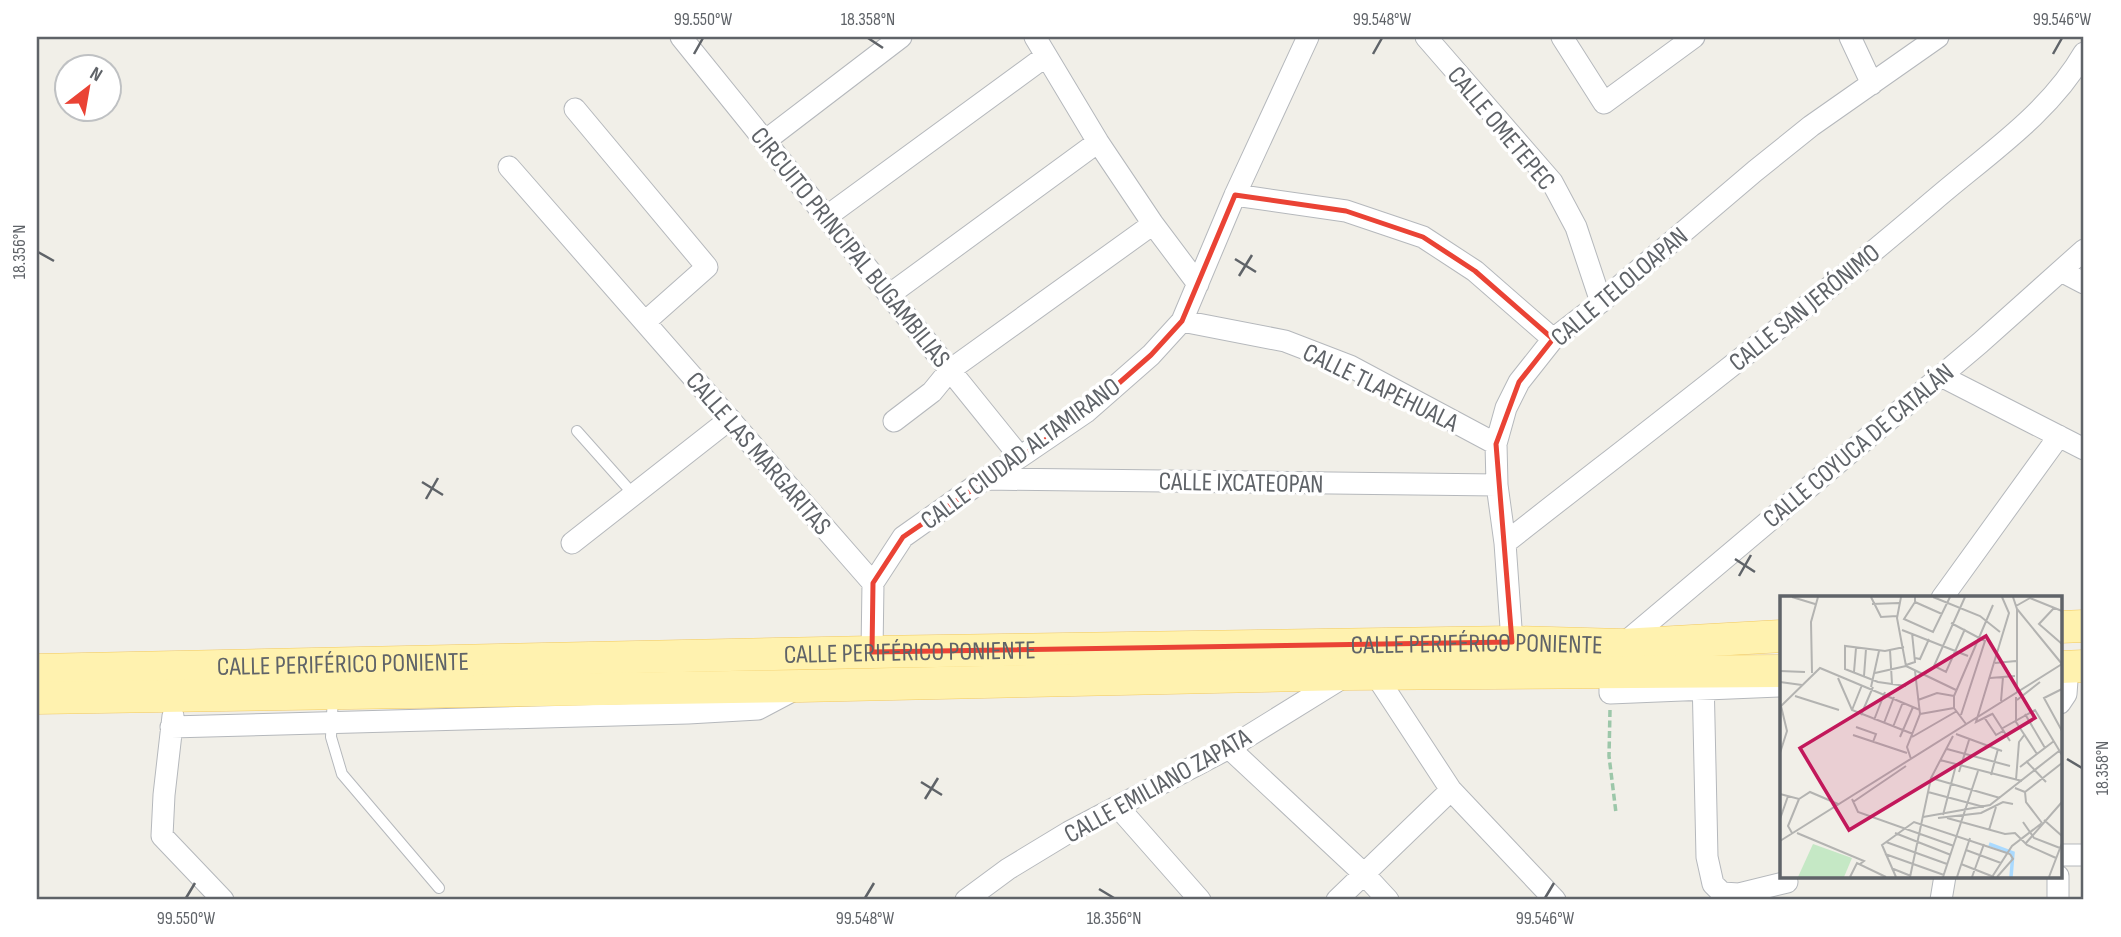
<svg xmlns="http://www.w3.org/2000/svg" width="2121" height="937" font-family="'Sofia Sans Condensed',sans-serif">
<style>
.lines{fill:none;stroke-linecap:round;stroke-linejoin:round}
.lane-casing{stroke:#b5b8bc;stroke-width:12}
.street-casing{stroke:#b5b8bc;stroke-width:23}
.primary-casing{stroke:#f2c960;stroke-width:33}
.path{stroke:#9cc7a9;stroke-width:3.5;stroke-dasharray:7 3.5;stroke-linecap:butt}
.lane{stroke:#fff;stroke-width:10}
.street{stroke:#fff;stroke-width:21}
.primary{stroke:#fff2af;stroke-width:32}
.marked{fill:none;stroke:#ea4335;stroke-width:5;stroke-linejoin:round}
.ticks{fill:none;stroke:#5f6368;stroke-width:2.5}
.labels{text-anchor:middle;stroke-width:7;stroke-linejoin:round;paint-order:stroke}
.street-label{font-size:26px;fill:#5f6368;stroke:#fff}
.inset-river{fill:none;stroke:#aadaff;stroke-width:3.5}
.inset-road{fill:none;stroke:#b3b3b1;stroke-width:2}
.view{fill:#c2185b;fill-opacity:0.15;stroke:#c2185b;stroke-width:3.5}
.inset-edge{fill:none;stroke:#5f6368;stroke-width:3.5}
.neatline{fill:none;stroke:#5f6368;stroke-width:2.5}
.ticks-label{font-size:18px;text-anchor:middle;fill:#5f6368}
</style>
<rect width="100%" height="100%" fill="#f1efe8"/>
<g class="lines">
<g class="lane-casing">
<path id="lane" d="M577,431L634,495
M333,695L331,737L342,774L439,888"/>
</g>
<g class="street-casing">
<path id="street" d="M681,37L1020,457
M1035,37L1098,142L1153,224L1198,284
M1426,37L1552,182L1576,227L1601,302
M1562,37L1604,103L1694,37
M1850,37L1872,84
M575,109L707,267L645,322
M765,141L901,37
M509,167L873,583
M1235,195L1346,211L1423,237L1475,271L1553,339
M826,217L1046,56
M2061,271L2084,283
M889,295L1098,142
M1182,321L1285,341L1350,366L1496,444
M1941,376L2084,449
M894,421L932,392L950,370L1153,224
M985,479L1497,485
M572,543L730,419
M1505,543C1649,430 1794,320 1933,201C1986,155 2048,115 2084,53
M1942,598L2059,436
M1512,642L1505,543L1497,485L1496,444L1506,408L1519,382L1553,339L1601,302L1755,171L1811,126L1938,37
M872,652L873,583L903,537L985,479L1020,457L1086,412L1151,355L1182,321L1235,195L1308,37
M1375,674L1451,790L1555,900
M1703,676L1707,857L1713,884L1722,893L1739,894L1787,882
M1779,686L1610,693V674L1622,645L1980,343L2084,250
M2060,703L2066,694L2068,667
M173,716L164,795L162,836L223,900
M171,727L688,713L758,709L794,690
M1229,748L1363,873L1388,900
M1118,807L1200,900
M2060,855H2084
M966,900L1008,869L1069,832L1229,748L1347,675
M1337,900L1451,790
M1941,900L1945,876
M2058,900V876"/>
</g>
<g class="primary-casing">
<g id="primary">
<path d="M2060,627L2084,626"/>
<path d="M2060,667L2084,666"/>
<path id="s1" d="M37,670L872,652L1512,642L1622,645L1782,636"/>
<path d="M37,698L801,686L1349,674L1782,671"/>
</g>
</g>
<path class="path" d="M1610,710L1609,756L1616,813"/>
<use href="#lane" class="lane"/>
<use href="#street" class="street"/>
<use href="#primary" class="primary"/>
</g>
<path class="marked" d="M1235,195L1346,211L1423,237L1475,271L1553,339L1519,382L1496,444L1512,642L872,652L873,583L903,537L1086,412L1151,355L1182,321Z"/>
<path class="ticks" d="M868,38L883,48M694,54L703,38M1373,54L1382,38M2053,54L2062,38M38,252L54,261M1235,259L1256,272M1239,276L1252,255M422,482L443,495M426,499L438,478M1735,559L1755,572M1739,576L1751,555M2067,759L2082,768M921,782L942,795M925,799L938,778M1099,889L1114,898M186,898L195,883M865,898L874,883M1545,898L1554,883"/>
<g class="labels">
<g class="street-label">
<text transform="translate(1502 128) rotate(50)" y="9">CALLE OMETEPEC</text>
<text transform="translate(851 247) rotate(51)" y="9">CIRCUITO PRINCIPAL BUGAMBILIAS</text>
<text transform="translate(1619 286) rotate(-40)" y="9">CALLE TELOLOAPAN</text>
<text transform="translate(1804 307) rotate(-39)" y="9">CALLE SAN JERÓNIMO</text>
<text transform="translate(1381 387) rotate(26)" y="9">CALLE TLAPEHUALA</text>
<text transform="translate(1858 445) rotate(-40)" y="9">CALLE COYUCA DE CATALÁN</text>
<text transform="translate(759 453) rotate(49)" y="9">CALLE LAS MARGARITAS</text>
<text transform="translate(1020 453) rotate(-36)" y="9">CALLE CIUDAD ALTAMIRANO</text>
<text transform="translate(1241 482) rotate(1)" y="9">CALLE IXCATEOPAN</text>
<text dy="9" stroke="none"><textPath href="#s1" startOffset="1440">CALLE PERIFÉRICO PONIENTE</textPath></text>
<text dy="9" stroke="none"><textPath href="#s1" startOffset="873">CALLE PERIFÉRICO PONIENTE</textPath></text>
<text dy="9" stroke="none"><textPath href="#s1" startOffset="306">CALLE PERIFÉRICO PONIENTE</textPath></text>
<text transform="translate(1157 785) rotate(-29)" y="9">CALLE EMILIANO ZAPATA</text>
</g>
</g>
<g transform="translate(1780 596)">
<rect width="282" height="282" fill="#f1efe8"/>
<path d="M33,248L72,262L64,281H18Z" fill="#c5e8c5"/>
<path class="inset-river" d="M209,248L233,257L231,281"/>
<path class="inset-road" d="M12,1L35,8M91,1L101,21L117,20M121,1L117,22L126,70M135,1V6L162,18M153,1L200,20L220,36M233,1L237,13L282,68M135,6L124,23L153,36L170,1M92,8L119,7M236,10L250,2L282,15M274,12L259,28L282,48M237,13V96M171,27L205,45L181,119M185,33L166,76L154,70L185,1M122,34L188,60M124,51L105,55L65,50V73L98,86L126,90M110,54L112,88M135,62L140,63L149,43M215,67L236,65M126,69L135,66L132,37M126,70L176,94M0,75L25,76M74,76L76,52M32,77L31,26L38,1M95,77L126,70M84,80L86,53M58,82L72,114L133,138M210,82L235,80M0,86L22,89M91,91L99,55M282,93L264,102L282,135M15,100L59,114M236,101V126L257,158M138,104L157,97L174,100M237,104L260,86M221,105L223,81M72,114L82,89M212,117L230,145M140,118L174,112M212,118L196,126L229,17L222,1M245,118L265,152M81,119L93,91M204,121L216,139L223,135M94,124L105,96M104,127L114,101M186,128L174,112V100L213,9M76,131L96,138L93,146M113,131L123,106M221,133L255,114L282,159M176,138L222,155M73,139L127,157M120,141L133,111M132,141L177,115M167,153L230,170M0,157L7,135L1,110L40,72L140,114M131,163L127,151L140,118L135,75M160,164L242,185M246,165L266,186M240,171L274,145M179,176L189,144M211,179L218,153M151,182L220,202M236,184L239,146L245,138M235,192L245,196L246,206L262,227M148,196L204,211M245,196L282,167M0,198L19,203L30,196L58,208M72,203L78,216L174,250M73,206L126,170M163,219L176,169M143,221L210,209L279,155M158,222L201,217L223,206L233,208M167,222L225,238L235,237L247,249L276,262M0,223L8,200M264,224L282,240M243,226L254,242L280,252M209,234L216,211M12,237L8,230L19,203M17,237L84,265L80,268M115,237L171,259M0,245L282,68M106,246L167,268M246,247L282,206M186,254L221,267M105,258L164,279M181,268L214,281M111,272L131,280M70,281L77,267L106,281M116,281L102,249L134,226L230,258M130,281L151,182L173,140M163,281L198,175M177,281L190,242M192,281L204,248M212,281L232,250L262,227M217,281L233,263L230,258M269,281L282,247"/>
<path class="view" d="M206,40L255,122L69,234L20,152Z"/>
<rect width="282" height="282" class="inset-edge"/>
</g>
<rect width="2121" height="937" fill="none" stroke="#ffffff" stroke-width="77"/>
<g transform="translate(88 88) rotate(31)"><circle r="33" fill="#ffffff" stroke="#bfc1c3" stroke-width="2"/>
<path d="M0-5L12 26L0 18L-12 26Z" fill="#ea4335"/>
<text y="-10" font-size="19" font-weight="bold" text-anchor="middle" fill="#5f6368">N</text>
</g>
<rect x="38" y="38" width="2044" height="860" class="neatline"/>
<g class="ticks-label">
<text x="703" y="25">99.550°W</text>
<text x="868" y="25">18.358°N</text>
<text x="1382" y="25">99.548°W</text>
<text x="2062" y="25">99.546°W</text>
<text transform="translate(19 252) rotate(-90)" y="6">18.356°N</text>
<text transform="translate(2102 768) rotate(-90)" y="6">18.358°N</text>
<text x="186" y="924">99.550°W</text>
<text x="865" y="924">99.548°W</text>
<text x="1114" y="924">18.356°N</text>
<text x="1545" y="924">99.546°W</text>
</g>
</svg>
